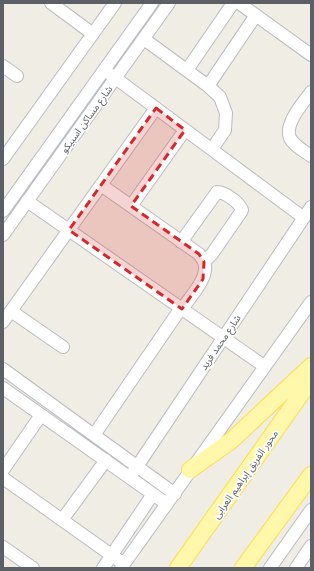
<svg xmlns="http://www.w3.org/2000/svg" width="314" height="571" font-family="'DM Sans','Noto Sans Arabic',sans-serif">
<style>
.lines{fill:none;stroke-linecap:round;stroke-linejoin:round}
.minor-casing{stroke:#b9bcc1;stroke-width:14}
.major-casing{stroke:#ffdb4e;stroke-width:18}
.minor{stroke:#fff;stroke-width:12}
.major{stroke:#fff8aa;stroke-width:16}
.marked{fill:#d62828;fill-opacity:0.2;stroke:#d62828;stroke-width:3;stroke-dasharray:8 5;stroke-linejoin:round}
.labels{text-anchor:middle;stroke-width:3.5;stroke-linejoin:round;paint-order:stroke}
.street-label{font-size:10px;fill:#5c6066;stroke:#fff}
</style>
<rect width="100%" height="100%" fill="#f0eee4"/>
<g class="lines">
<g class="minor-casing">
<path id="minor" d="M51,3L93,34
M239,3L311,55
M144,39L208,86L220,97L226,113L225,130L212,149
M3,66L17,76
M187,70L233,3
M110,74L304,218
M208,86L256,15
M311,92C303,103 284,124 290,138C294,146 304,151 311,156
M3,159L115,3
M101,185L199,254C201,257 203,259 204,262C210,277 190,297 182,309
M27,201L264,366
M131,206L185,130
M3,211L152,3
M3,235L169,3
M181,242L217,192C225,192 240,203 242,210L241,212L212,254L204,262
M11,311L63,347
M3,322L156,108
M3,369L175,494
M3,388L167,504
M94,435L181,308
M3,470L41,415
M130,477L311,207
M3,478L124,564
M62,520L106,460
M3,547L33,568
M103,568L153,494
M121,568L311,302
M270,568L311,510
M296,568L311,546"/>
</g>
<g class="major-casing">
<path id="major" d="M190,470L232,440L311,366
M178,568L311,380
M243,568L311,475"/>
</g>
<use href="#minor" class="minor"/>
<use href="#major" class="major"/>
</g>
<path class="marked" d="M156,108L185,130L131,206L199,254L204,262L203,279L182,309L69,230Z"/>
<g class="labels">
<g class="street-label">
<text transform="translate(86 119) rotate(-54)" y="4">شارع مساكن اسبيكو</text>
<text transform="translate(220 342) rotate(-56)" y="4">شارع محمد فريد</text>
<text transform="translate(245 474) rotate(-55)" y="4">محور الفريق إبراهيم العرابى</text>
</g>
</g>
<rect width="314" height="571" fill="none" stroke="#5c6066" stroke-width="8"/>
</svg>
